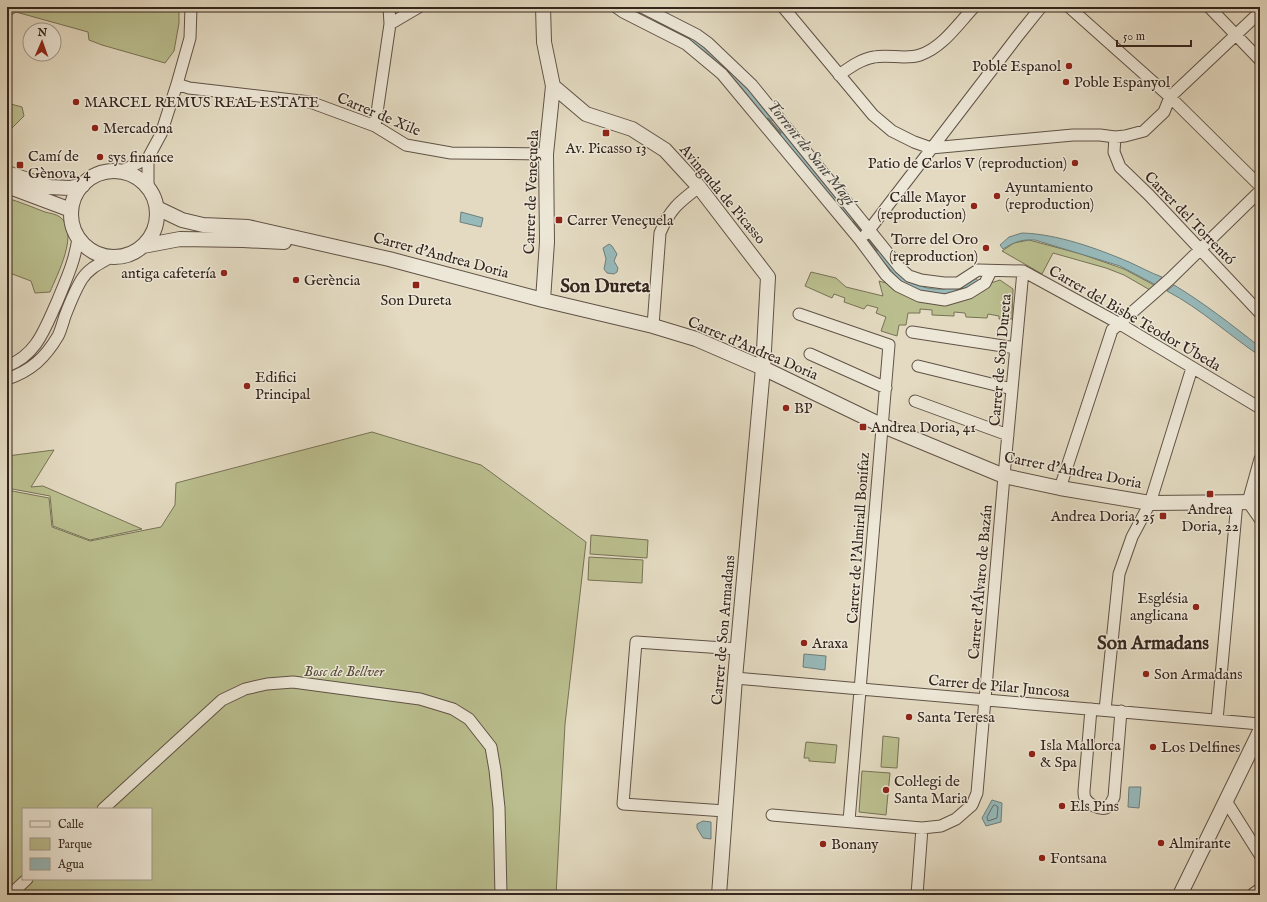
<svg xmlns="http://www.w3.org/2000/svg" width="1267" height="902" font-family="'IM FELL English',serif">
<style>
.green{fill:#babe8e;stroke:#777256;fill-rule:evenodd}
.water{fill:#97b9ba;stroke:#6f7e7b}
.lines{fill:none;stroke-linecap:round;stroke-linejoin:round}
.shore{stroke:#666f6c;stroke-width:1}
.stream{stroke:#6f7e7b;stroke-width:3}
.minor-casing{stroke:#605246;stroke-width:13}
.tertiary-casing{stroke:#605246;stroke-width:16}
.minor{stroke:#ede7d7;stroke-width:11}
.tertiary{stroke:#ede7d7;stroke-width:14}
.poi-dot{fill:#8f2418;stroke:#ede7d7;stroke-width:1.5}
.labels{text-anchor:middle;stroke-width:3;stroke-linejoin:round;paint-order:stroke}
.poi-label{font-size:15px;fill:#34251d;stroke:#ede7d7;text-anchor:start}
.street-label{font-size:15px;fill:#34251d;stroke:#ede7d7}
.park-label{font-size:15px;font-style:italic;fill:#564b39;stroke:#ede7d7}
.water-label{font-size:16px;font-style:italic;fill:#4d4a44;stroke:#ede7d7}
.district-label{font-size:19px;font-weight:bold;fill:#34251d;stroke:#ede7d7}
</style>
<rect width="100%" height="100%" fill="#e3dac1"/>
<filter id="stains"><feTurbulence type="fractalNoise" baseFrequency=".005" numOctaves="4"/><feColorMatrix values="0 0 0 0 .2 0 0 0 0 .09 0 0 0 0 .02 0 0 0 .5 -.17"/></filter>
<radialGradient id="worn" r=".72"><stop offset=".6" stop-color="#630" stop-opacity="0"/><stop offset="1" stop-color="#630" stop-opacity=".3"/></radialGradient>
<path class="green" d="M7,7H179V23L174,51L165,63L102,45L89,40L88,32L16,12L7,18Z
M7,103L22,107L24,116L7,133Z
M7,198C20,202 32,207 45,212C49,213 56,214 60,217C80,232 57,275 50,292L35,293L31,281L7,272Z
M1029,240L1081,254L1124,269L1154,285L1150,290L1124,275L1106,268L1053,253L1042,274L1002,251L1014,243Z
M811,272L836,278L846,287L883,296L879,281L893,285L920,299L988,284L1000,280L1013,289L1012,319H999V316L988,314L987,318L966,317L965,313L954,312V316L932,315V310L920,309V313H908L906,325H899L897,336L881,331L886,317L876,313L878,308L867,305L864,309L844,302L845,298L834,294L832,298L805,286Z
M372,432L481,465L586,542L565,724L556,895H7V490L49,498L52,527L90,541L161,527L175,505L176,483ZM23,809H151V879H23Z
M54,450L31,487L43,486L142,529L90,540L53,526L50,496L7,488V456Z
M591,535L648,540L647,558L590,554Z
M589,557L643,560L642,583L588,580Z
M883,736L899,738L897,768L881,767Z
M806,742L837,745L835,763L809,761V758H804Z
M862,771L890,773L886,815L859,812Z"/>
<path class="water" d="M666,21L722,58L775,118L769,123C750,99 732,73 708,54C695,43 678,36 663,28Z
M783,127L859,221L854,225L777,132Z
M461,212L483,218L481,227L460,222Z
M1022,233C1057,234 1096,248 1129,262C1140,267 1151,273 1162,277L1156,285L1120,266L1035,240C1022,239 1014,242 1003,249L1000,245L1009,237Z
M609,244L612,246L617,254L614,261L618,268L617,272L614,274L607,273L604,269L606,259L603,248Z
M878,244C887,255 895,268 905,277C918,289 942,293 958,285C963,283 969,279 974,276L979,282L968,289L946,296L925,295L900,281L873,249Z
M1174,285C1204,303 1232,325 1260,347V356C1229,335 1201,309 1167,291Z
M804,654L826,656L825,670L803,667Z
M1129,787H1141L1139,808L1128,807Z
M992,800L1002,803L1001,822L986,826L982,818Z
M703,821L711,822V839L703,838L697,828V824Z"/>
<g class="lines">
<path class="shore" d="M995,805L998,807L997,818L988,821L987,817L993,806Z"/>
<path class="stream" d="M655,21L666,27
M768,119L780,133
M854,222L877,250"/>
<g class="minor-casing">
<path id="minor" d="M616,7L623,12L686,44L722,74L860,240L886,275L898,286L919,296L945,300L969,293L985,283L991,271
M642,7L697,35L708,43L752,85L900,268L909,276L921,280L944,283H958L978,270L1023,271L1120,324L1260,408
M783,7L873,115L892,131L914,142L931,148L1073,135H1100L1115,137L1125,136L1144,131L1164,112L1170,97L1260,12
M1069,7L1170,97L1260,186
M1209,7L1260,60
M390,24L419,7
M839,75C849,68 861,59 874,57C889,54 905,60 920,55C943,47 958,24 974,7
M177,84L189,88L310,102L375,126L406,145L451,153L546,154
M375,126L390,24L389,7
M1115,137L1114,152L1120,167L1149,195L1260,313
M148,158L161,134L177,84L190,38L191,7
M120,172L148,158V188
M866,234L1017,37L1041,7
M799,314L889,345L849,821
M653,326L660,233C670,209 679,202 699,187
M912,332L1016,348
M810,354L886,388
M7,366C37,355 45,328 57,302C66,280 75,261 78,238
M918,366L1012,389
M7,379C31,371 45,358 58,336C61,330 63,322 65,316C70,303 75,290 82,279C89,268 101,263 111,257
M915,401L1008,435
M1260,459L1248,502L1260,519
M1060,488L1112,330L1170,279L1260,191
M735,678L1260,724
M1091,709L1084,791C1084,793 1084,796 1085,798C1088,804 1099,810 1106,808C1110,806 1112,801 1114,797L1121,711
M1105,710L1119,574L1132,537L1150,503L1192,368
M1217,720L1237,502
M1226,801L1260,855
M103,809L222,700L245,689L267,684L293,682L420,699L453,709L469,719L491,747L495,770L499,808L501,895
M725,811L623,804L636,642L738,649
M772,815L922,828L941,826L956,819L972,805L977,793L1004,476L1023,271
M10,895L27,879
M917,895L922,828"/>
</g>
<g class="tertiary-casing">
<path id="tertiary" d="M543,7L544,42L553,86L546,154L547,242L543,300
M553,86L586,114L632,129L665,150L699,187L768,277L763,368L735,678L719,895
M71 214a43 43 0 1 1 86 0a43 43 0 1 1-86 0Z
M7,173L49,187L70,188L83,185
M7,186L71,210
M157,208L182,220L203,225L248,227L389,259L543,300L653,326L696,339L763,368L881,425L1004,476L1060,488L1150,503L1260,502
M143,246L180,239L243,240L284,242
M1180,895L1260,731
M1254,895L1260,891"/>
</g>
<use href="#minor" class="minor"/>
<use href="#tertiary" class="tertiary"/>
</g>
<g class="poi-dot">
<circle cx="1069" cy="66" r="4"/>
<circle cx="1066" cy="82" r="4"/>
<circle cx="76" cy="102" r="4"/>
<circle cx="95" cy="128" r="4"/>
<rect x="602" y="129" width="8" height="8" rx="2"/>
<circle cx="100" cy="157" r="4"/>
<circle cx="1075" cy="163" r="4"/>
<rect x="16" y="161" width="8" height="8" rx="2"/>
<circle cx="997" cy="196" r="4"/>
<circle cx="974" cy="206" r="4"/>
<rect x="555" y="216" width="8" height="8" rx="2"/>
<circle cx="986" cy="248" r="4"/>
<circle cx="224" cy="273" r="4"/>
<circle cx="296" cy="280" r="4"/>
<rect x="412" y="281" width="8" height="8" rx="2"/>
<circle cx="247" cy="386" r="4"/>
<circle cx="786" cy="408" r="4"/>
<rect x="859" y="423" width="8" height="8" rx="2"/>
<rect x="1206" y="490" width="8" height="8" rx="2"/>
<rect x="1159" y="512" width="8" height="8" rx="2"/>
<circle cx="1196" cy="607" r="4"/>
<circle cx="804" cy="643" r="4"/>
<circle cx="1146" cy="674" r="4"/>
<circle cx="909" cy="717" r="4"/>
<circle cx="1153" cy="747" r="4"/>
<circle cx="1032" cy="754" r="4"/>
<circle cx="886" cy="790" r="4"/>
<circle cx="1062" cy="806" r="4"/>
<circle cx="1161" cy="843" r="4"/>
<circle cx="823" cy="844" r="4"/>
<circle cx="1042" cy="858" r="4"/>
</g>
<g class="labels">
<g class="poi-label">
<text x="1061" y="71" text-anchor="end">Poble Espanol</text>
<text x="1074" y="87">Poble Espanyol</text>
<text x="84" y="107">MARCEL REMUS REAL ESTATE</text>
<text x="103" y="133">Mercadona</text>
<text x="606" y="153" text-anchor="middle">Av. Picasso 13</text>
<text x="28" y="161">Camí de<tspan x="28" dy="17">Gènova, 4</tspan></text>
<text x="108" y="162">sys finance</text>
<text x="1067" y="168" text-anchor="end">Patio de Carlos V (reproduction)</text>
<text x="1005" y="192">Ayuntamiento<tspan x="1005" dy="17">(reproduction)</tspan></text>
<text x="966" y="202" text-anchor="end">Calle Mayor<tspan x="966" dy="17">(reproduction)</tspan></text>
<text x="567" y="225">Carrer Veneçuela</text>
<text x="978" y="244" text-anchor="end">Torre del Oro<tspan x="978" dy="17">(reproduction)</tspan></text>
<text x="216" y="278" text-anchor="end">antiga cafetería</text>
<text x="304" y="285">Gerència</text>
<text x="416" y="305" text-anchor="middle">Son Dureta</text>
<text x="255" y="382">Edifici<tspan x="255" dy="17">Principal</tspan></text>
<text x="794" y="413">BP</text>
<text x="871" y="432">Andrea Doria, 41</text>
<text x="1210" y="514" text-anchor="middle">Andrea<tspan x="1210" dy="17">Doria, 22</tspan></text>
<text x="1155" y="521" text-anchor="end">Andrea Doria, 25</text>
<text x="1188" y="603" text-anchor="end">Església<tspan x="1188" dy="17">anglicana</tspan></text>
<text x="812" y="648">Araxa</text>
<text x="1154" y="679">Son Armadans</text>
<text x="917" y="722">Santa Teresa</text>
<text x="1040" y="750">Isla Mallorca<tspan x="1040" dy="17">&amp; Spa</tspan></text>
<text x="1161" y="752">Los Delfines</text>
<text x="894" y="786">Col·legi de<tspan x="894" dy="17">Santa Maria</tspan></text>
<text x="1070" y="811">Els Pins</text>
<text x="1169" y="848">Almirante</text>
<text x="831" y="849">Bonany</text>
<text x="1050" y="863">Fontsana</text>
</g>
<g class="street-label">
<text transform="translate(379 114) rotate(23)" y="5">Carrer de Xile</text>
<text transform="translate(531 192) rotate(-88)" y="5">Carrer de Veneçuela</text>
<text transform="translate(723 194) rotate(50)" y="5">Avinguda de Picasso</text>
<text transform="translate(1190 218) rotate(46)" y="5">Carrer del Torrentó</text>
<text transform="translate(441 255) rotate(15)" y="5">Carrer d'Andrea Doria</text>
<text transform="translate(1135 318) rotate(30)" y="5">Carrer del Bisbe Teodor Úbeda</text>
<text transform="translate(753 348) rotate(23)" y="5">Carrer d'Andrea Doria</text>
<text transform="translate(1000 360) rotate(-85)" y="5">Carrer de Son Dureta</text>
<text transform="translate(1073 470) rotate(11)" y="5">Carrer d'Andrea Doria</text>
<text transform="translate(858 538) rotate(-86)" y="5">Carrer de l'Almirall Bonifaz</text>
<text transform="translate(980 582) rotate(-85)" y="5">Carrer d'Álvaro de Bazán</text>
<text transform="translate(723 630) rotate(-85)" y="5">Carrer de Son Armadans</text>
<text transform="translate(999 686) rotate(5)" y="5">Carrer de Pilar Juncosa</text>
</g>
<g class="park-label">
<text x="344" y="676">Bosc de Bellver</text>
</g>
<g class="water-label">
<text transform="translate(812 152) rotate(51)" y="6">Torrent de Sant Magí</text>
</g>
<g class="district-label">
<text x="605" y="292">Son Dureta</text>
<text x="1153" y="649">Son Armadans</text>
</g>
</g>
<rect width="1267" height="902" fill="none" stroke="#e3dac1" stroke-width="24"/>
<rect x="8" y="8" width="1251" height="886" fill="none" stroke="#34251d" stroke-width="2"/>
<rect x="12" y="12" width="1243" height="878" fill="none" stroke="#34251d"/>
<rect x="22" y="808" width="130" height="72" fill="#ede7d7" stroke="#a3998d"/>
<rect x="30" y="821" width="20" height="6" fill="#ede7d7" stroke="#a3998d"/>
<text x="58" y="828" font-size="12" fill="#34251d">Calle</text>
<rect x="30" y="838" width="20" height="12" fill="#babe8e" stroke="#a3998d"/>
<text x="58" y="848" font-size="12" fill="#34251d">Parque</text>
<rect x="30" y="858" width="20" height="12" fill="#97b9ba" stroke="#a3998d"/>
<text x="58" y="868" font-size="12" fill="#34251d">Agua</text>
<g transform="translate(42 42) rotate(2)"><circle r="19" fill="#ede7d7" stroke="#a3998d"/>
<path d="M0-3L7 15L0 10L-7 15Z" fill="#8f2418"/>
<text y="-6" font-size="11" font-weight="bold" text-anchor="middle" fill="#34251d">N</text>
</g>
<path d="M1117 40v6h74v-6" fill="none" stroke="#34251d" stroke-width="2"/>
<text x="1123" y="40" font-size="12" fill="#34251d" stroke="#ede7d7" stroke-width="3" paint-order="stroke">50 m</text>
<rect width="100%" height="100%" filter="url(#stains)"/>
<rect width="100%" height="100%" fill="url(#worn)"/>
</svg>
